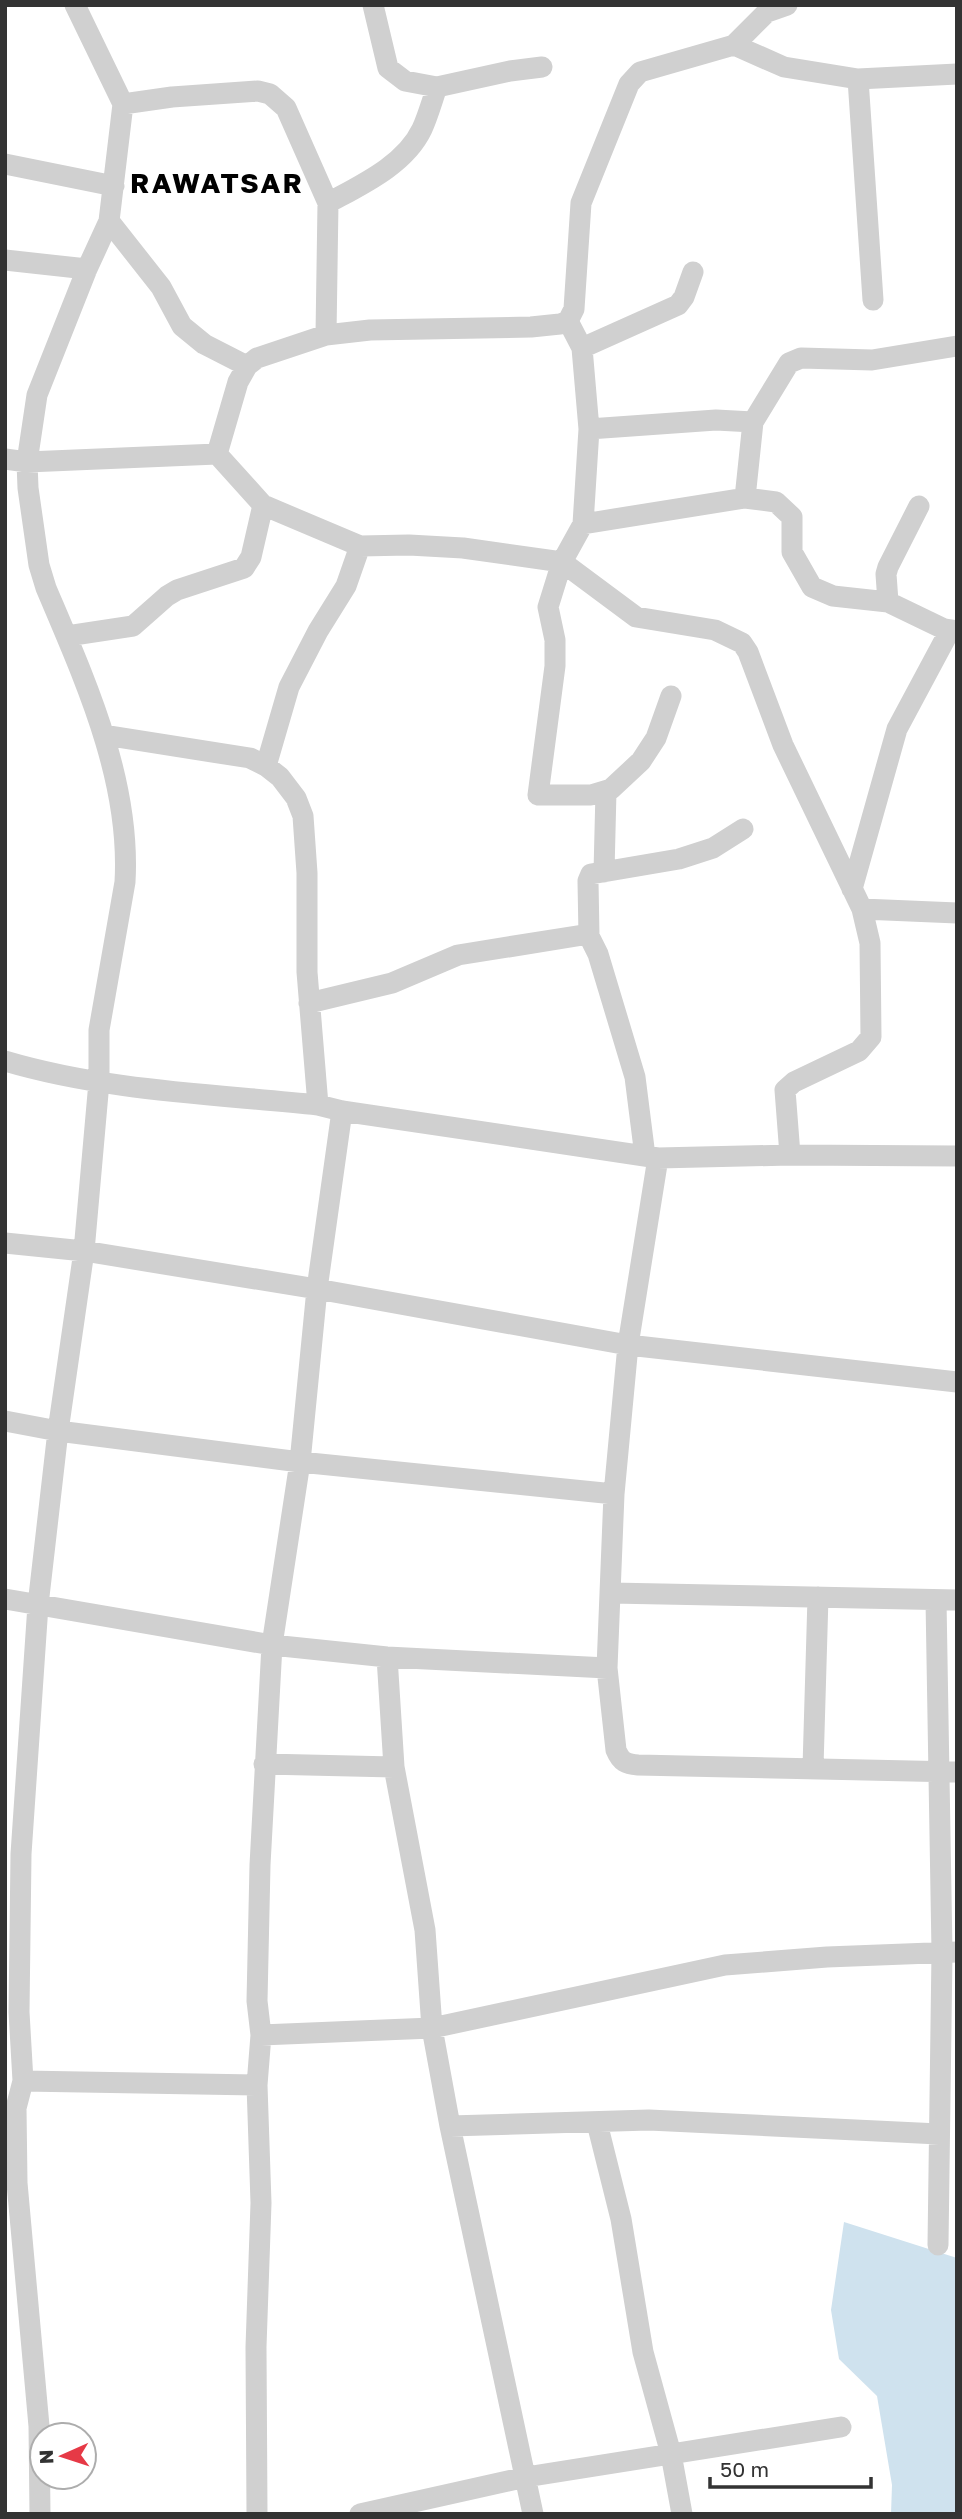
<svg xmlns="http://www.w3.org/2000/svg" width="962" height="2519" font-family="'Golos Text',sans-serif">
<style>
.water{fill:#cfe2ee}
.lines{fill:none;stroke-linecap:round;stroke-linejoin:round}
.minor{stroke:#d0d0d0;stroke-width:21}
.labels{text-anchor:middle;stroke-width:7;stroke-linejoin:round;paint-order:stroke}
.district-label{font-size:28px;font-weight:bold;letter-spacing:2px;fill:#000;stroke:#fff}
</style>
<rect width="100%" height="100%" fill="#fff"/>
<path class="water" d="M844,2222L957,2258V2514H891L892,2485L877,2396L839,2359L831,2310Z"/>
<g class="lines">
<path class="minor" d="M373,5L388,68L405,81L437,87L510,71L542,67
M734,45L784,67L858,79L957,74
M858,79L873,300
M123,104L172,97L258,91L270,94L286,108L328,203L326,335
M5,164L114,186
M328,203C361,185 405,165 422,129C428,116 432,101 437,87
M109,221L161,287L182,326L204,344L247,366L238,382L217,454L263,505L360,546L409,545L463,548L562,562L636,617L715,630L742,643L748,652L783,745L862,909
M5,260L87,269
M568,321L574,309L581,203L629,84L640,72L734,45L767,12L787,5
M582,348L678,305L684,297L693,272
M247,366L257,358L326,335L370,330L531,327L560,324L568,321L582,348L589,429L583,524L562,562L548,607L555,640V666L538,795H591L611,789L641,761L656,738L671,696
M589,429L716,420L753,422
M5,459L27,462L217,454
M745,498L753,422L789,363L801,358L872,360L957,346
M919,506L888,567L886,574L888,602L944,629L957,631
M583,524L745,498L776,502L792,517V552L812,587L833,596L888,602
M67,636L133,626L167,596L177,590L244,568L251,557L263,505
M104,735L250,758L266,766L280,777L296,798L303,816L307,873V972L318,1105
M266,766L289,687L318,631L346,586L360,546
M604,872L606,791
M852,889L897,729L950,630
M589,936L588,881L591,874L679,859L713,848L743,829
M309,1003L392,983L458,955L583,935L589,936L598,954L635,1077L645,1156
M5,1061C106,1091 214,1094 318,1105L342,1111L658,1158L790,1155L957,1156
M790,1155L785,1090L794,1082L859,1051L871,1037L870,943L862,909L957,913
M658,1158L628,1345L614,1494L607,1668L616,1750C621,1762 626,1764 638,1765L957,1772
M5,1243L84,1251L317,1289L628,1345L957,1382
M5,1421L58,1431L300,1462L614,1494
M611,1593L957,1600
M5,1599L272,1645L387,1657L607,1668
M936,1600L942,1952L938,2245
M387,1657L394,1767
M264,1764L394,1767L425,1930L432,2028L450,2126L533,2514
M813,1767L818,1597
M261,2035L432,2028L725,1965L827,1957L957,1952
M23,2081L257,2085
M597,2123L621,2219L643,2352L671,2454L841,2427
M450,2126L649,2120L939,2134
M40,2514L39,2426L17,2183L16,2108L23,2081L19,2012L21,1854L38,1605L58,1431L84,1251L99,1082V1030L125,882C131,780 85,680 46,588L39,565L28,488L27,462L37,395L87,269L109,221L123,104L75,5
M257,2514L256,2347L261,2203L257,2085L261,2035L257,2001L260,1865L272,1645L300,1462L317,1289L342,1111
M360,2514L526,2477L671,2454L682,2514"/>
</g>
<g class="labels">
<g class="district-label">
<text x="217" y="193">RAWATSAR</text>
</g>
</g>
<rect width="962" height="2519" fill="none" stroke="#333333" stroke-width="14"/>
<g transform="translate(63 2456) rotate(267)"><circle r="33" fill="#ffffff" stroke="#adadad" stroke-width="2"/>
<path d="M0-5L12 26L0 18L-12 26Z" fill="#e63946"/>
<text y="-10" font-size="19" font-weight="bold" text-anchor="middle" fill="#333333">N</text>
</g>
<path d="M710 2477v10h161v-10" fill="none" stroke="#333333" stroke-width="3.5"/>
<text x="720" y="2477" font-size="21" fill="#333333" stroke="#ffffff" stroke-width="5" paint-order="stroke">50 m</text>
</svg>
